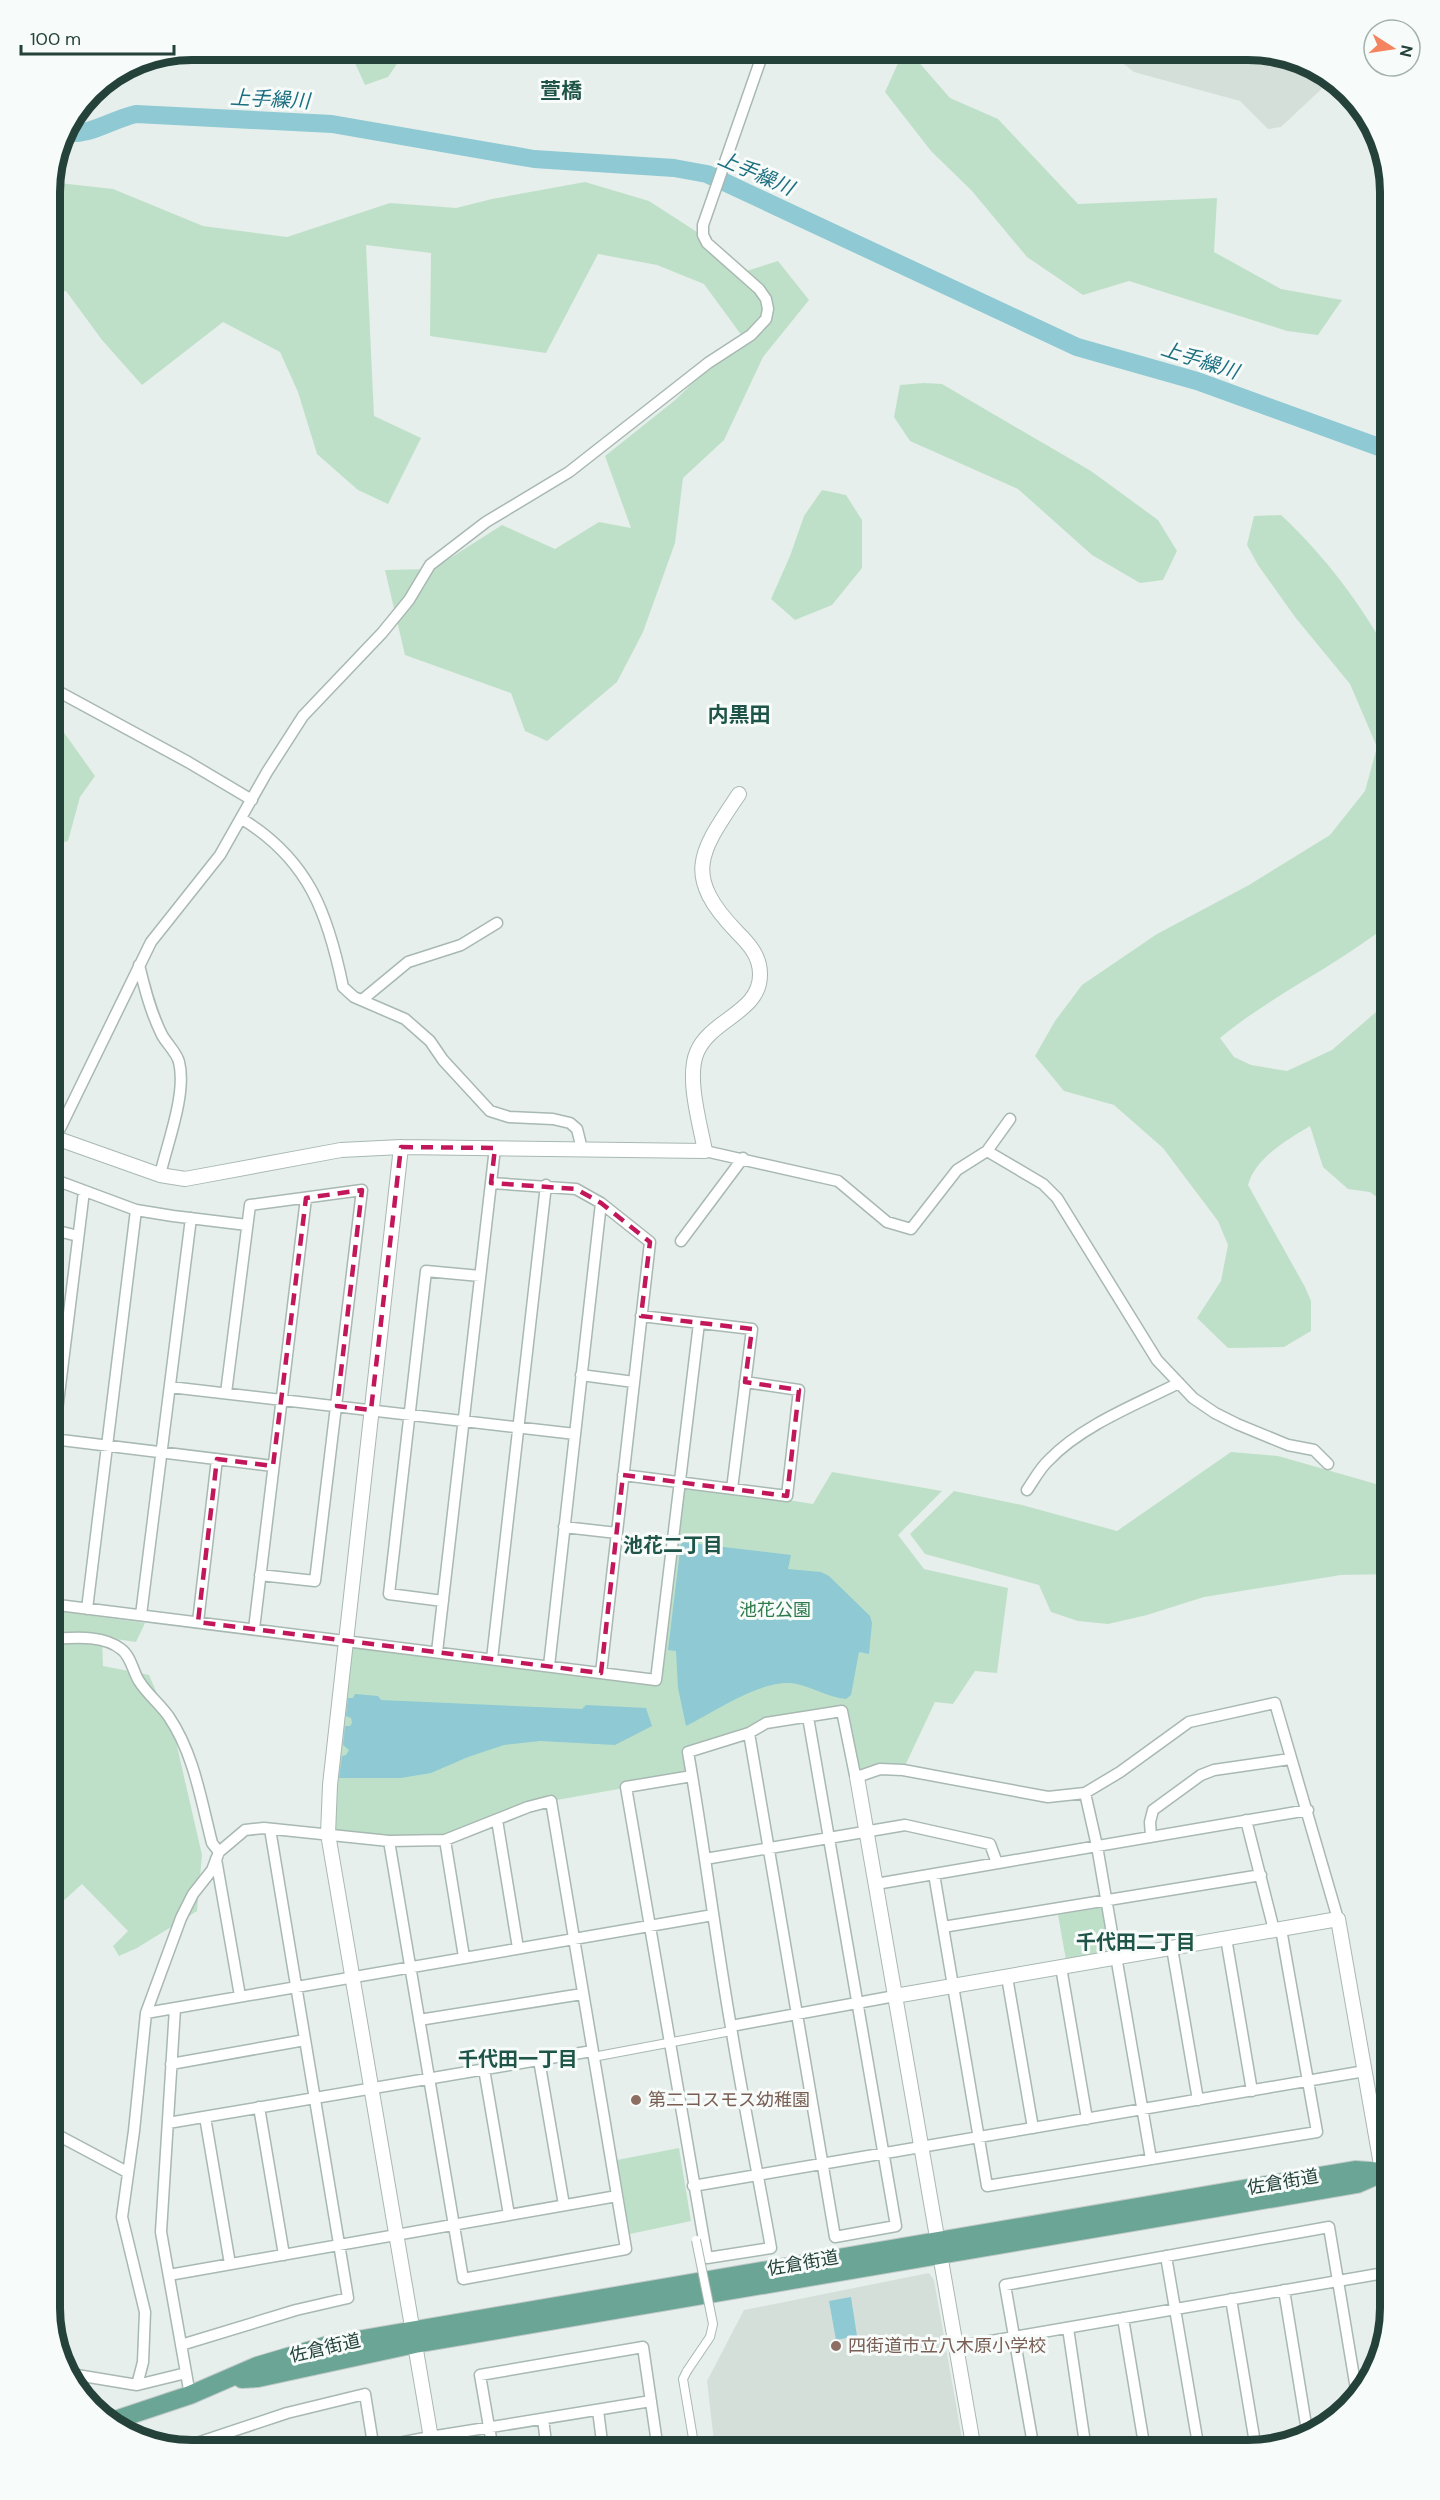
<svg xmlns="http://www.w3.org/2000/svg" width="1440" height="2500" font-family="'DM Sans','Noto Sans JP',sans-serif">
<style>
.built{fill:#d4dfda}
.green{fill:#bfe0c8}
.water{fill:#8ec9d4}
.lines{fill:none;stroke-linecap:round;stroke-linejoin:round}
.river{stroke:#8ec9d4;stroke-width:18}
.pedestrian-casing{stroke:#a8b8b2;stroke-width:10}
.minor-casing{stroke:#a8b8b2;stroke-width:13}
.tertiary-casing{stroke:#a8b8b2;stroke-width:16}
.primary-casing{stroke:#c2cac8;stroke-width:20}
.pedestrian{stroke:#fff;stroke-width:8}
.minor{stroke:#fff;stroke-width:10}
.tertiary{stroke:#fff;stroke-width:14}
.primary{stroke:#6aa596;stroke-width:18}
.pedestrian-bridge-casing{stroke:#a8b8b2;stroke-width:10;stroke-linecap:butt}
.pedestrian-bridge{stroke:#fff;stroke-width:8}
.marked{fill:none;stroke:#c2185b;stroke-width:4.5;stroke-dasharray:12 8;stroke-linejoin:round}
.education-dot{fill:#8d6e63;stroke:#f7fbf9;stroke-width:2}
.labels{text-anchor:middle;stroke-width:6;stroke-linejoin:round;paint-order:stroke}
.park-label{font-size:18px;fill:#2d7a4b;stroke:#f7fbf9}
.education-label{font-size:18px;fill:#785e54;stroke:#f7fbf9;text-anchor:start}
.street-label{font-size:18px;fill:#24423a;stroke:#f7fbf9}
.water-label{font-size:20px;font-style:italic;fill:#1c6f80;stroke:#f7fbf9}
.neighbourhood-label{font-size:20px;font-weight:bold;fill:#1f5548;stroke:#f7fbf9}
.quarter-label{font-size:21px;font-weight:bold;fill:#1f5548;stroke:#f7fbf9}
.rim{fill:none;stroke:#24423a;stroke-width:8}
</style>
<rect width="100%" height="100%" fill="#e6efeb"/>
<path class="built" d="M1106,50H1258L1327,74L1332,79L1281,127L1268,129L1240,101L1134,72Z
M929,2273L934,2280L964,2450H715L707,2381L744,2310Z"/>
<path class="green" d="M349,50H399L401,58L388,77L365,85Z
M904,50H908L950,98L998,119L1078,204L1217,198L1214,252L1281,289L1342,300L1318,335L1287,331L1129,281L1083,295L1027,257L972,191L931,151L885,92Z
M50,182L113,189L203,226L287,237L390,203L456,208L492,199L585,182L649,201L717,245L737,274L778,261L809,300L763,357L724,440L683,478L675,543L643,632L617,682L547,741L525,731L511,693L405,655L385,570L433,569L502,525L555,549L599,522L631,528L605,456L674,401L742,336L704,284L657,265L598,254L546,353L430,336L431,253L366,245L374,416L421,438L388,504L358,490L317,454L298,392L280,352L223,322L142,385L102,340L66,291L50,293Z
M924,383L942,384L1091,471L1158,520L1177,551L1163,580L1140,583L1092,555L1018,489L910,441L894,417L900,385Z
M822,490L846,495L862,520V568L832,605L795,620L771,599L790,556L804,516Z
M1281,515C1324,555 1362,605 1390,657V923C1337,966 1273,994 1220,1038L1234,1057L1251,1065L1287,1071L1332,1050L1390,1000V1207L1370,1192L1348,1189L1323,1167L1310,1126C1287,1140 1255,1158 1248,1185L1305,1287L1311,1301V1331L1284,1347L1228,1348L1197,1318L1221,1281L1228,1245L1218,1221L1163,1148L1114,1105L1064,1091L1035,1056L1055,1021L1082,985L1157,934L1249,885L1330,835L1365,791L1377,747L1350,684L1295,617L1258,565L1247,545L1254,516Z
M50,713L95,776L80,797L68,841L50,846Z
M1231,1452L1278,1456L1390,1488V1574L1341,1575L1204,1597L1147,1615L1108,1624L1078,1621L1051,1612L1039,1585L925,1554L910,1534L954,1491L1022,1505L1117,1531Z
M832,1472L942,1491L898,1535L924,1569L1008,1588L997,1673L975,1671L953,1704L935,1702L903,1770L855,1775L844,1718L808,1717L766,1723L688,1752L692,1776L551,1801L445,1840L328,1834L346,1640L656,1680L678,1482L813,1504Z
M50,1610L145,1623L136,1642L102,1637L103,1666L149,1675L174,1733L202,1855L197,1911L137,1948L119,1956L113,1946L128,1931L82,1884L50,1913Z
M1103,1907L1110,1952L1066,1960L1058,1915Z
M679,2148L691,2221L630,2234L617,2160Z"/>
<path class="water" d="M681,1542L791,1555L788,1569L821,1572L829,1576L870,1616L872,1623L869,1654L859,1652L851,1695L846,1699C828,1697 814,1688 797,1684C764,1677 716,1711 686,1726L678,1688L676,1651L668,1650Z
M355,1694L378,1696L381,1700L582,1709L586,1705L646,1708L652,1726L615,1745L540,1741L504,1745L468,1757L431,1773L401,1778H339L342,1756L346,1755L349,1750L343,1745L345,1726H350L352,1723L351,1718L346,1716L348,1698H353Z
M851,2297L857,2336L836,2340L829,2301Z"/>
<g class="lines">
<path class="river" d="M64,133C91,136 110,120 136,114L332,124L534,159L674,168L707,174L1077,347L1197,381L1390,451"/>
<g class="pedestrian-casing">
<path id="pedestrian" d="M593,2057L731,2031
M687,2371L683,2379L695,2450"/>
</g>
<g class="minor-casing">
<path id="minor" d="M50,687L188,762L252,800
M242,819C309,860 328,914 343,987L354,997L405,1019L430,1041L443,1060L490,1111L509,1117L553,1119L570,1123L577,1129L582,1149
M139,965C145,990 151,1013 162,1035C167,1044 177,1053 179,1062C187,1093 167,1144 160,1175
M362,1000L408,962L461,945L497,923
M50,1149L151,942L220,855L267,772L303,716L382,633L409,600L430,565L486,522L569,472L708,363L751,335L766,319L768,309L766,299L759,289L707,243L703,235V225L764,50
M705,1151L838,1181L887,1222L911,1229L957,1170L987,1151L1010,1119
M987,1151L1043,1184L1057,1198L1157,1360L1193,1398L1215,1413L1237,1424L1288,1445L1314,1450L1328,1464
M50,1178L136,1210L173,1216L247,1225
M491,1183L576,1189L601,1203L650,1242L601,1673
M50,1229L78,1236
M681,1241L743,1158
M641,1316L752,1329L732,1489
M581,1375L634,1382
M170,1387L575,1434
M226,1393L250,1205L362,1190L315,1581L260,1575
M53,1439L273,1466
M50,1468L84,1191
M623,1475L787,1496L799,1390L745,1382
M1027,1490C1034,1480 1040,1468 1049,1460C1081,1426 1137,1404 1179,1383
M564,1527L617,1533
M443,1601L389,1594L426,1271L480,1276
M50,1604L656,1680L699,1323
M87,1609L136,1210
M141,1615L191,1218
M198,1622L217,1459
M254,1629L306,1198
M50,1639C72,1638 102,1634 121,1649C131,1656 133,1672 139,1681C147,1694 160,1704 169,1717C194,1754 201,1800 212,1843L219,1852
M437,1652L495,1148
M492,1659L546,1185
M549,1666L601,1203
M749,1733L835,2237L896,2226L808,1717
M692,1776L626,1787L707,2258L771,2248C758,2174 743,2101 731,2027C715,1936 704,1843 688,1752L749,1733L766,1723L842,1711L855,1775L857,1777L880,1769L903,1770L1048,1797L1085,1793L1120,1772L1189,1722L1275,1703L1338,1919
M1085,1793L1097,1846L1151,2159
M497,1820L518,1948
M1246,1820L1274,1930
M1151,1837L1150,1822L1153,1810L1201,1775L1214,1770L1290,1759
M445,1840L464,1957
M216,1859L240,1996
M705,1859L905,1825L990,1844L997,1863
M934,1874L987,2186L1317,2132L1281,1929
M876,1884L1308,1810
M943,1927L1261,1875
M1226,1938L1252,2091
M1172,1948L1198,2100
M1061,1967L1087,2119
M1007,1977L1033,2128
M175,2008L161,2232L190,2395
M146,2013L713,1915
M419,2020L582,1994
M731,2026L895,1996
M539,2060L564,2205
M171,2064L305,2040
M484,2069L509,2215
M259,2107L284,2255
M205,2117L230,2264
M168,2123L592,2051
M50,2131L127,2172
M693,2186L1365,2071
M1166,2256L1199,2450
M169,2275L617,2196
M1284,2290L1308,2437
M1231,2299L1256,2449
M1123,2318L1145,2450
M1068,2328L1086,2450
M181,2345L296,2310L348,2298L270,1829
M956,2347L1390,2272
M64,2371L77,2375L137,2385L186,2373
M137,2385L143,2362L145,2312L122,2217L134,2131L146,2013L181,1918L193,1894L212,1870L219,1852L245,1830L264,1828L389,1841L445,1840L528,1807L551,1801L626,2249L463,2279L389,1841
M598,2410L603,2450
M543,2419L547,2450
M179,2449L287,2413L365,2394L374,2450
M363,2450L430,2437L651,2401
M493,2450L480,2375L643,2347L658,2450
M1034,2450L1005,2285L1329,2227L1357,2395"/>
</g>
<g class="tertiary-casing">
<path id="tertiary" d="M50,1136L160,1175L185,1179L341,1150L401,1147L705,1151C700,1124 686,1077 697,1052C711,1019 761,1012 760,974C760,956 749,944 737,932C681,874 701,851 739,794
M401,1147L330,1785L328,1834L433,2450
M857,1777L974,2450
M895,1996L1338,1919L1390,2216"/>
</g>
<g class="primary-casing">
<path id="primary" d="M242,2379L258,2378L415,2344L1357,2184L1380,2174
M109,2422L190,2395L257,2366L328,2345L1355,2170L1384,2172"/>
</g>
<use href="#pedestrian" class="pedestrian"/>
<use href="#minor" class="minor"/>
<use href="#tertiary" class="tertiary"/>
<use href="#primary" class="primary"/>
<g class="pedestrian-bridge-casing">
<path id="pedestrian-bridge" d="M687,2371L710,2337L713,2324L696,2240"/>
</g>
<use href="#pedestrian-bridge" class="pedestrian-bridge"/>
</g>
<path class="marked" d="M401,1147L495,1148L491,1183L576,1189L601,1203L650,1242L641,1316L752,1329L745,1382L799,1390L787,1496L623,1475L601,1673L198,1622L217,1459L273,1466L306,1198L362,1190L337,1406L371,1410Z"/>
<g class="education-dot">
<circle cx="636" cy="2100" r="6"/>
<circle cx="836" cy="2346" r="6"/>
</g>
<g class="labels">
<g class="park-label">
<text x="775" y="1616">池花公園</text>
</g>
<g class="education-label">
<text x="648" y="2106">第二コスモス幼稚園</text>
<text x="848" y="2352">四街道市立八木原小学校</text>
</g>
<g class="street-label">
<text transform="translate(1283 2182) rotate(-10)" y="6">佐倉街道</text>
<text transform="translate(803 2263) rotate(-10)" y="6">佐倉街道</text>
<text transform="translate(325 2348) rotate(-13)" y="6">佐倉街道</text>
</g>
<g class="water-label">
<text transform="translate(270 99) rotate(3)" y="7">上手繰川</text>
<text transform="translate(756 173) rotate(24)" y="7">上手繰川</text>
<text transform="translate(1200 360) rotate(18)" y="7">上手繰川</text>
</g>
<g class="neighbourhood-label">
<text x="673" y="1552">池花二丁目</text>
<text x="1136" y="1949">千代田二丁目</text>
<text x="518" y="2066">千代田一丁目</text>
</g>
<g class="quarter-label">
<text x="561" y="98">萱橋</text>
<text x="739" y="722">内黒田</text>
</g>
</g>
<path d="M0 0H1440V2500H0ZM192 60H1248A132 132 0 0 1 1380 192V2308A132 132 0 0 1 1248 2440H192A132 132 0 0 1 60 2308V192A132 132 0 0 1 192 60Z" fill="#f7fbf9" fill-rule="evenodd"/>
<path class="rim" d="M192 60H1248A132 132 0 0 1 1380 192V2308A132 132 0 0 1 1248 2440H192A132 132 0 0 1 60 2308V192A132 132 0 0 1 192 60Z"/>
<g transform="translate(1392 48) rotate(102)"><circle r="28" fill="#f7fbf9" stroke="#a3b1ad" stroke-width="1.5"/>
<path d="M0-4.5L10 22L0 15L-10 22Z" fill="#f4845f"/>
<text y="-9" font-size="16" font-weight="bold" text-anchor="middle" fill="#24423a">N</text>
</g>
<path d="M21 45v9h153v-9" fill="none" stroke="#24423a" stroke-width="3"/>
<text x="30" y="45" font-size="18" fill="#24423a" stroke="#f7fbf9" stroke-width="4.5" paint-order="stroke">100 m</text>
</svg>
